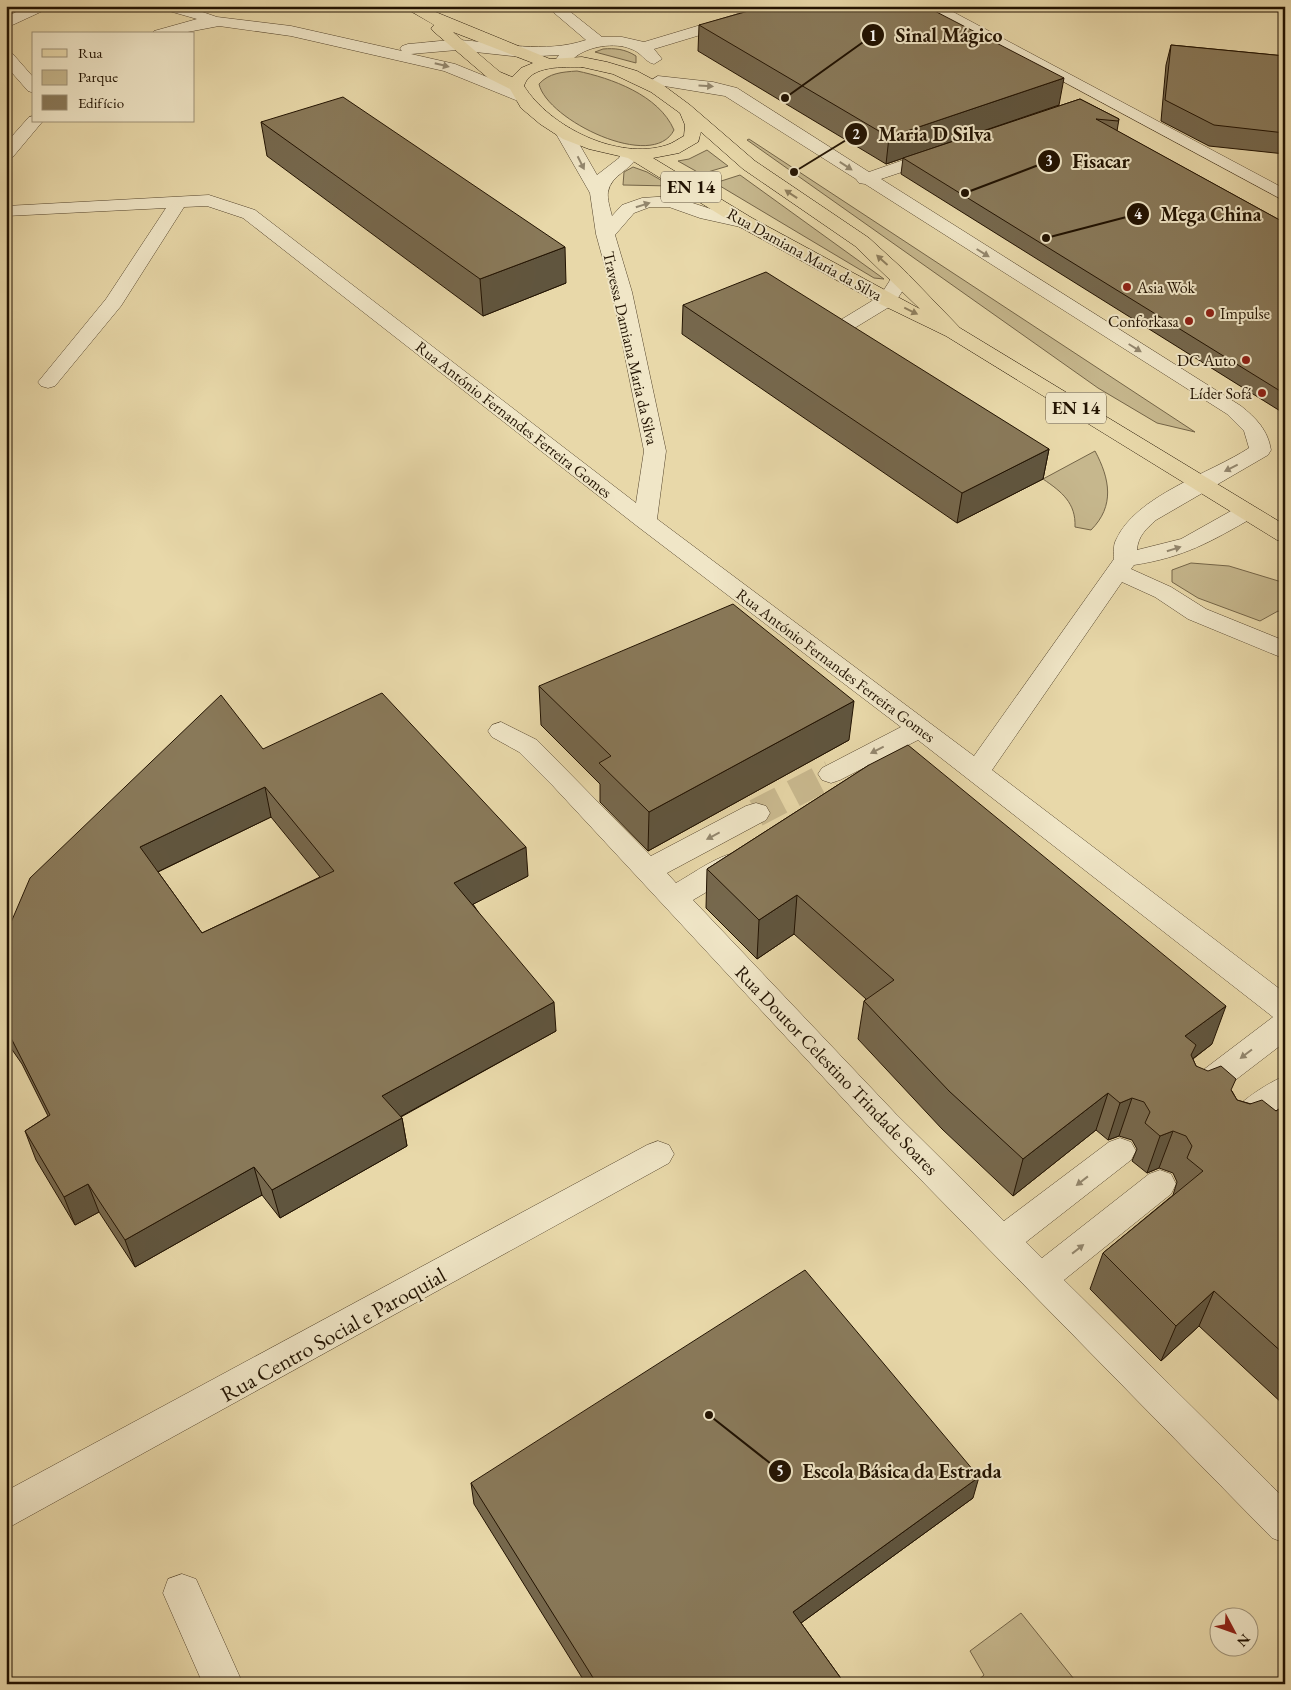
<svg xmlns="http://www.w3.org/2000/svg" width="1291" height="1690" font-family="'EB Garamond',serif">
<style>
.green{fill:#c6b78d;stroke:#746548}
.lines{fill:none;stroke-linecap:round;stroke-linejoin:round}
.minor-tunnel{stroke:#caba90;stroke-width:28;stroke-dasharray:28 14;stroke-linecap:butt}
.minor-casing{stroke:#54442c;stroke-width:1}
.major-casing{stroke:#221302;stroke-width:1}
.minor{fill:#f0e6c7;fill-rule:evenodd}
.major{fill:#e8d8a9;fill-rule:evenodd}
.wall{fill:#76684d;stroke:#221302;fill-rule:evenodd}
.shaded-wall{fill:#60553e;stroke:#221302}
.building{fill:#897959;stroke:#221302;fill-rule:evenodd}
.oneway{fill:#93876e}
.oneway2{fill:#8f7f5e}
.poi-dot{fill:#8f2418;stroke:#f0e6c7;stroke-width:2}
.labels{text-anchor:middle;stroke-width:4;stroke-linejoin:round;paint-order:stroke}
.far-street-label{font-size:16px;fill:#221302;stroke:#f0e6c7}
.far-poi-label{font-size:16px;fill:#221302;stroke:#f0e6c7;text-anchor:end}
.shield{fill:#f0e6c7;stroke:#60523d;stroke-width:1}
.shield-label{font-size:18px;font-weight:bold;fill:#221302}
.street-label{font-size:19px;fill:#221302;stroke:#f0e6c7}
.near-street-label{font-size:22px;fill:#221302;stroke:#f0e6c7}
.leader{fill:none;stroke:#221302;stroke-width:2}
.callout-dot{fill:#221302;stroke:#f0e6c7;stroke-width:2}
.mark-label{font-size:15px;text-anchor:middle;font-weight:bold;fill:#fff}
.callout-label{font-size:20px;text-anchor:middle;font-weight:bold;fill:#221302;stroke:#f0e6c7;stroke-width:4;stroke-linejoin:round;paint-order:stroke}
</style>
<rect width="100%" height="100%" fill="#e8d8a9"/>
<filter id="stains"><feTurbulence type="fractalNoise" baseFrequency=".004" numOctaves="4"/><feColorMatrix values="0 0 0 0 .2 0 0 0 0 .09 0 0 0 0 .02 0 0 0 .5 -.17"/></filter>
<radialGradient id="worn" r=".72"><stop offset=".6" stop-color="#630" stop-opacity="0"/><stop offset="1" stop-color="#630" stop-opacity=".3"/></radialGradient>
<path class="green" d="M603,49C615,48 625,49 636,56V63L595,52Z
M577,71C611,78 659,95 674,130C653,172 547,120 539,84C549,73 562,72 577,71Z
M749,139L1195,432L1157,423L1098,388L747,140Z
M707,150L728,166L701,174L678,161L689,159Z
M633,167L647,172L671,186L623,185L624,172Z
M740,175L884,279L874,278L715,183Z
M1095,451C1110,479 1115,506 1091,530L1075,527C1076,503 1062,492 1043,479Z
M1191,563L1229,566L1285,583V615L1278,611L1260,621L1198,598L1172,582V570Z
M1021,1613L1078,1684H974L984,1675L970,1651Z"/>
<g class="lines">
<path class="minor-tunnel" d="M756,813L831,774"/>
<g class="minor-casing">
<path id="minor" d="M29,6H49L47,9L6,28V17Z
M160,6H185L217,17L291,26L402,51L400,49L402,46L408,44C424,43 442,40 459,40C501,43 544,54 586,40L546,6H563L602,37H622L644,42L764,6H788L786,9L654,49L662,59L654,64C645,62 641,52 631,49C615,42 588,46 574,58C569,62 569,65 562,67L554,62L559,55L521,57L457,50L411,54L455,64L529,94L531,98L529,102L523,103L444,71L291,36L219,26L177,34H152L154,31L197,19L162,9Z
M923,6H942L1285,189V201Z
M6,51L12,53L34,78V93L28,91L6,66Z
M658,76L713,82L737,88L869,172L932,150H944L947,154L944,158L881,179L1241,406C1256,418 1268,430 1271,450L1268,455L1156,520C1146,529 1138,536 1137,550L1181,539L1238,507L1246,505L1254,507L1257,512L1254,517C1210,542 1185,557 1134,565L1131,569L1171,587L1206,609L1285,641V659L1188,619L1155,597L1122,582L992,770L1285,993V1042L1208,1101L1197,1105L1186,1101L1181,1092L1186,1083L1273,1017L918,740L840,780L831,783L822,780L818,774L822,768L901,727L637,526L243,218L207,206L184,207L121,306L55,386L48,388L41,386L38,382L106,299L166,208L6,216V206L209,195L255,210L636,503L644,451L612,292L596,234L590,193L555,132L558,128H570L597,175L619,158L623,150H635L638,154C632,171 611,174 608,192C607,199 610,208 612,216L622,205L642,198L671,196L711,209L752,218L754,222L752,226L745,228L700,218L669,207H650L634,213L615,235L632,292L666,451L657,519L974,756L1114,559C1114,553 1113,545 1116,540C1135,496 1211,473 1249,448L1244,431L1227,414L865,184L859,183L856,179L725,96L652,84L650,81Z
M34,116V121H43L12,158L6,159V143L29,117Z
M901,272L908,274L911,278L894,304L848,332L841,334L834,332L831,328L834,324L880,296L894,274Z
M501,722L537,740L651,856L746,806L756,803L766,806L770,813L766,820L667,873L676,883C696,872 728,847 749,853L753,860L749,867L693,900L896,1114L1004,1221L1109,1142L1120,1138L1131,1142L1136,1151L1131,1160L1026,1242L1042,1258L1149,1174L1160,1170L1171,1174L1176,1184L1171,1194L1064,1280L1285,1499V1543L1272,1538L874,1132L553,786L519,752L492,737L488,731L492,725Z
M1285,1076V1106L1248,1134L1237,1138L1226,1134L1221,1125C1230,1108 1266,1083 1285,1076Z
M658,1141L669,1145L674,1154L669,1163L6,1529V1491L647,1145Z
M182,1574L196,1579L243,1684H203L163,1593L168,1579Z"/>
</g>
<g class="major-casing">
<path id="major" d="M402,6H421L550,59L582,57L607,62L637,71L663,85L690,105L755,161L869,238L904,270L960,328L1285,525V542L1277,540L946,336L880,304L738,226L628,158L589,149L563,139L540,124L521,108L510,89L488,78L433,31L431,28L434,25ZM453,32L533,63L521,68L512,77L500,72ZM582,67L613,74L651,92L680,113L685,125L684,136C678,139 673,143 667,145C618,161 550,127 524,86C530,65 564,67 582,67ZM701,132L743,169L855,246L920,309L752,218L653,158L679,153L698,142Z"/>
</g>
<use href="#minor" class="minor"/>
<use href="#major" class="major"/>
</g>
<path class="wall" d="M1061,6H1078L1068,10Z
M699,25L1059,105L886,164L698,51Z
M1171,45L1285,56V154L1209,146L1161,121L1166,65Z
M1080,99L1119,119L1117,131L1285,223V414L901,174L903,158Z
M261,122L566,283L483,316L267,156Z
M683,305L1049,449L1043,479L957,523L682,334Z
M539,686L849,740L648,851L600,802V784L541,725Z
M263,749L528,876L473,904L556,1031L401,1117L402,1118L407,1146L280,1218L262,1195L135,1267L99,1212L75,1225L36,1160L25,1131L48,1116L22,1064L6,1041V934ZM271,817L320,877L202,933L158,872Z
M869,765L1212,1044L1193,1059L1196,1066L1232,1091L1237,1100L1276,1111L1285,1105V1406L1199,1326L1161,1361L1090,1289L1103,1253L1173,1195L1177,1182L1173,1173L1159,1168L1147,1173L1132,1161L1137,1149L1132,1140L1119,1136L1108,1140L1096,1130L1013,1196L942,1129L858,1039L864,1001L866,999L794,934L757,959L706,908L707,869Z
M471,1483L973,1498L801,1623L845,1684H586L474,1504Z"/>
<path class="shaded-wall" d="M1068,6H1078L1068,10Z
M1064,78L1059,105L886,164L889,137Z
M565,247L566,283L483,316L480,279Z
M1049,449L1043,479L957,523L962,493Z
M854,701L849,740L648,851L649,812Z
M265,787L271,817L149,876L140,847Z
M526,847L528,876L458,912L454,883Z
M797,895L794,934L757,959L759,920Z
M554,1002L556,1031L387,1124L382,1096Z
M1226,1006L1212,1044L1191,1060L1185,1036Z
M1108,1093L1096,1130L1013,1196L1023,1159Z
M1132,1098L1119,1136L1108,1140L1120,1103Z
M402,1118L407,1146L280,1218L272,1190Z
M1173,1131L1159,1168L1147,1173L1160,1136Z
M254,1167L262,1195L135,1267L125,1240Z
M88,1184L99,1212L75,1225L64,1197Z
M1214,1291L1199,1326L1161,1361L1176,1326Z
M979,1477L973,1498L790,1631L793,1612Z"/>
<path class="building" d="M766,6H925L1064,78L889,137L699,25Z
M1171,45L1285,56V133L1214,125L1165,100Z
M343,97L565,247L480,279L261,122Z
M1080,99L1119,119L1118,121L1096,119L1285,223V394L903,158Z
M766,272L1049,449L962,493L683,305Z
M733,604L854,701L649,812L599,763L611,756L539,686Z
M382,693L526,847L454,883L554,1002L382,1096L402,1118L272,1190L254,1167L125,1240L88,1184L64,1197L25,1131L50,1115L10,1036L6,1030V934L30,878L221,695L263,749ZM265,787L334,871L202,933L140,847Z
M908,745L1226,1006L1185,1036L1196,1045L1191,1055L1196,1066L1208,1071L1221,1066L1236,1079L1231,1090L1237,1100L1250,1104L1262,1100L1276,1111L1285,1105V1355L1214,1291L1176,1326L1103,1253L1203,1171L1187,1158L1192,1146L1186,1136L1173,1131L1160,1136L1145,1123L1150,1112L1144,1102L1132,1098L1120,1103L1108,1093L1023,1159L949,1091L864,1001L894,980L797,895L759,920L707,869L869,765Z
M805,1270L979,1477L793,1612L845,1684H597L471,1483Z"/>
<defs><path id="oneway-solid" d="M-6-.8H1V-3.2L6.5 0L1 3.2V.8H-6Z" transform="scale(1.25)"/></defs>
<g class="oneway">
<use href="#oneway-solid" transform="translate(442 65) rotate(14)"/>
<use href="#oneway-solid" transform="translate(706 86) rotate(3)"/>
<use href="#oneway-solid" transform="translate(581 163) rotate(63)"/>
<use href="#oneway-solid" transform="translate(846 166) rotate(33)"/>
<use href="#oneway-solid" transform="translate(643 205) rotate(-17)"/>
<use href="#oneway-solid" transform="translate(983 253) rotate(32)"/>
<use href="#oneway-solid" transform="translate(1135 348) rotate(32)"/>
<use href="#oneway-solid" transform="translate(1231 468) rotate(153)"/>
<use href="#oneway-solid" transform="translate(1174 549) rotate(-18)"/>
<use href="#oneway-solid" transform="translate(877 750) rotate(153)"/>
<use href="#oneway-solid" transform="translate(713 836) rotate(152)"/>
<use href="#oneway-solid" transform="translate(1246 1054) rotate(143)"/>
<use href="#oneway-solid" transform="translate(1082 1181) rotate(142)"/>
<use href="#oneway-solid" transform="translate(1078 1249) rotate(-38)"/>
</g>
<g class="oneway2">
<use href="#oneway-solid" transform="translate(791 194) rotate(-146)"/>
<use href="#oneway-solid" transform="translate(882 260) rotate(-138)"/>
<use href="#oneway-solid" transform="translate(911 311) rotate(26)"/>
</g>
<g class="poi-dot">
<circle cx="1127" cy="287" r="5"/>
<circle cx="1210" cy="313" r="5"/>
<circle cx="1189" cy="321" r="5"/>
<circle cx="1246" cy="360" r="5"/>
<circle cx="1262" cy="393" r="5"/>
</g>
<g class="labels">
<g class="far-street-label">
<text transform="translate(805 254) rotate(29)" y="6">Rua Damiana Maria da Silva</text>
<text transform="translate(631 348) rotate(77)" y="6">Travessa Damiana Maria da Silva</text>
<text transform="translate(514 419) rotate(38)" y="6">Rua António Fernandes Ferreira Gomes</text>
<text transform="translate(836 665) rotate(37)" y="6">Rua António Fernandes Ferreira Gomes</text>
</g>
<g class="far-poi-label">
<text x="1137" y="293" text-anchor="start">Asia Wok</text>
<text x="1220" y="319" text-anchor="start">Impulse</text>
<text x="1179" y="327">Conforkasa</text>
<text x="1236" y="366">DC Auto</text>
<text x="1252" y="399">Líder Sofá</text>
</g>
<g class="shield">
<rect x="661" y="171.5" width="60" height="31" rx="4"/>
<rect x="1046" y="392.5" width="60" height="31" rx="4"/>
</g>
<g class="shield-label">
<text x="691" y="193">EN 14</text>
<text x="1076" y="414">EN 14</text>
</g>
<g class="street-label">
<text transform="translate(837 1070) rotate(46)" y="7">Rua Doutor Celestino Trindade Soares</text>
</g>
<g class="near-street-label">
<text transform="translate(333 1334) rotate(-29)" y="8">Rua Centro Social e Paroquial</text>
</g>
</g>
<path class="leader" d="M785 98L873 35M794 172L856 134M965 193L1049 161M1046 238L1138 214M709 1415L780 1471"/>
<g class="callout-dot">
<circle cx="785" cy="98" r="5"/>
<circle cx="794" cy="172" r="5"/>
<circle cx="965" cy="193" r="5"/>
<circle cx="1046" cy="238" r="5"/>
<circle cx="709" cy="1415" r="5"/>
<circle cx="873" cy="35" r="12"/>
<circle cx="856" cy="134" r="12"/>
<circle cx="1049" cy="161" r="12"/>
<circle cx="1138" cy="214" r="12"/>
<circle cx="780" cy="1471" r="12"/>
</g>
<g class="mark-label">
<text x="873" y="41">1</text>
<text x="856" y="139">2</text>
<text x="1049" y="166">3</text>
<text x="1138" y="219">4</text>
<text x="780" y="1476">5</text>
</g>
<g class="callout-label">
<text x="949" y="42">Sinal Mágico</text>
<text x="935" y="141">Maria D Silva</text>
<text x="1101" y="168">Fisacar</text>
<text x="1211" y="221">Mega China</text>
<text x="902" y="1478">Escola Básica da Estrada</text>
</g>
<rect width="1291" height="1690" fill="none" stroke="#e8d8a9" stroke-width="25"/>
<rect x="8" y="8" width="1276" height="1675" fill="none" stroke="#221302" stroke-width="2.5"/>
<rect x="12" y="12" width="1266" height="1665" fill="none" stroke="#221302"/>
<rect x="32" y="32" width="162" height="90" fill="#f0e6c7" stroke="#9e9278"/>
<rect x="42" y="49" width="25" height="8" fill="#e8d8a9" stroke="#9e9278"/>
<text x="78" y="58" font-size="15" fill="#221302">Rua</text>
<rect x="42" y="70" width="25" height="15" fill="#c6b78d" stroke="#9e9278"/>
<text x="78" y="82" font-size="15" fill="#221302">Parque</text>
<rect x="42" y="95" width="25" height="15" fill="#897959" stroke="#9e9278"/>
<text x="78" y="108" font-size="15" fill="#221302">Edifício</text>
<g transform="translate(1234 1632) rotate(131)"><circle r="24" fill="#f0e6c7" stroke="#9e9278"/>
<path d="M0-4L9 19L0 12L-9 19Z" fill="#8f2418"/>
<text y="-8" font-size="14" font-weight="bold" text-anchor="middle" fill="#221302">N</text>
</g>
<rect width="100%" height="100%" filter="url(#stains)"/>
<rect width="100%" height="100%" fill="url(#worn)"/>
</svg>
